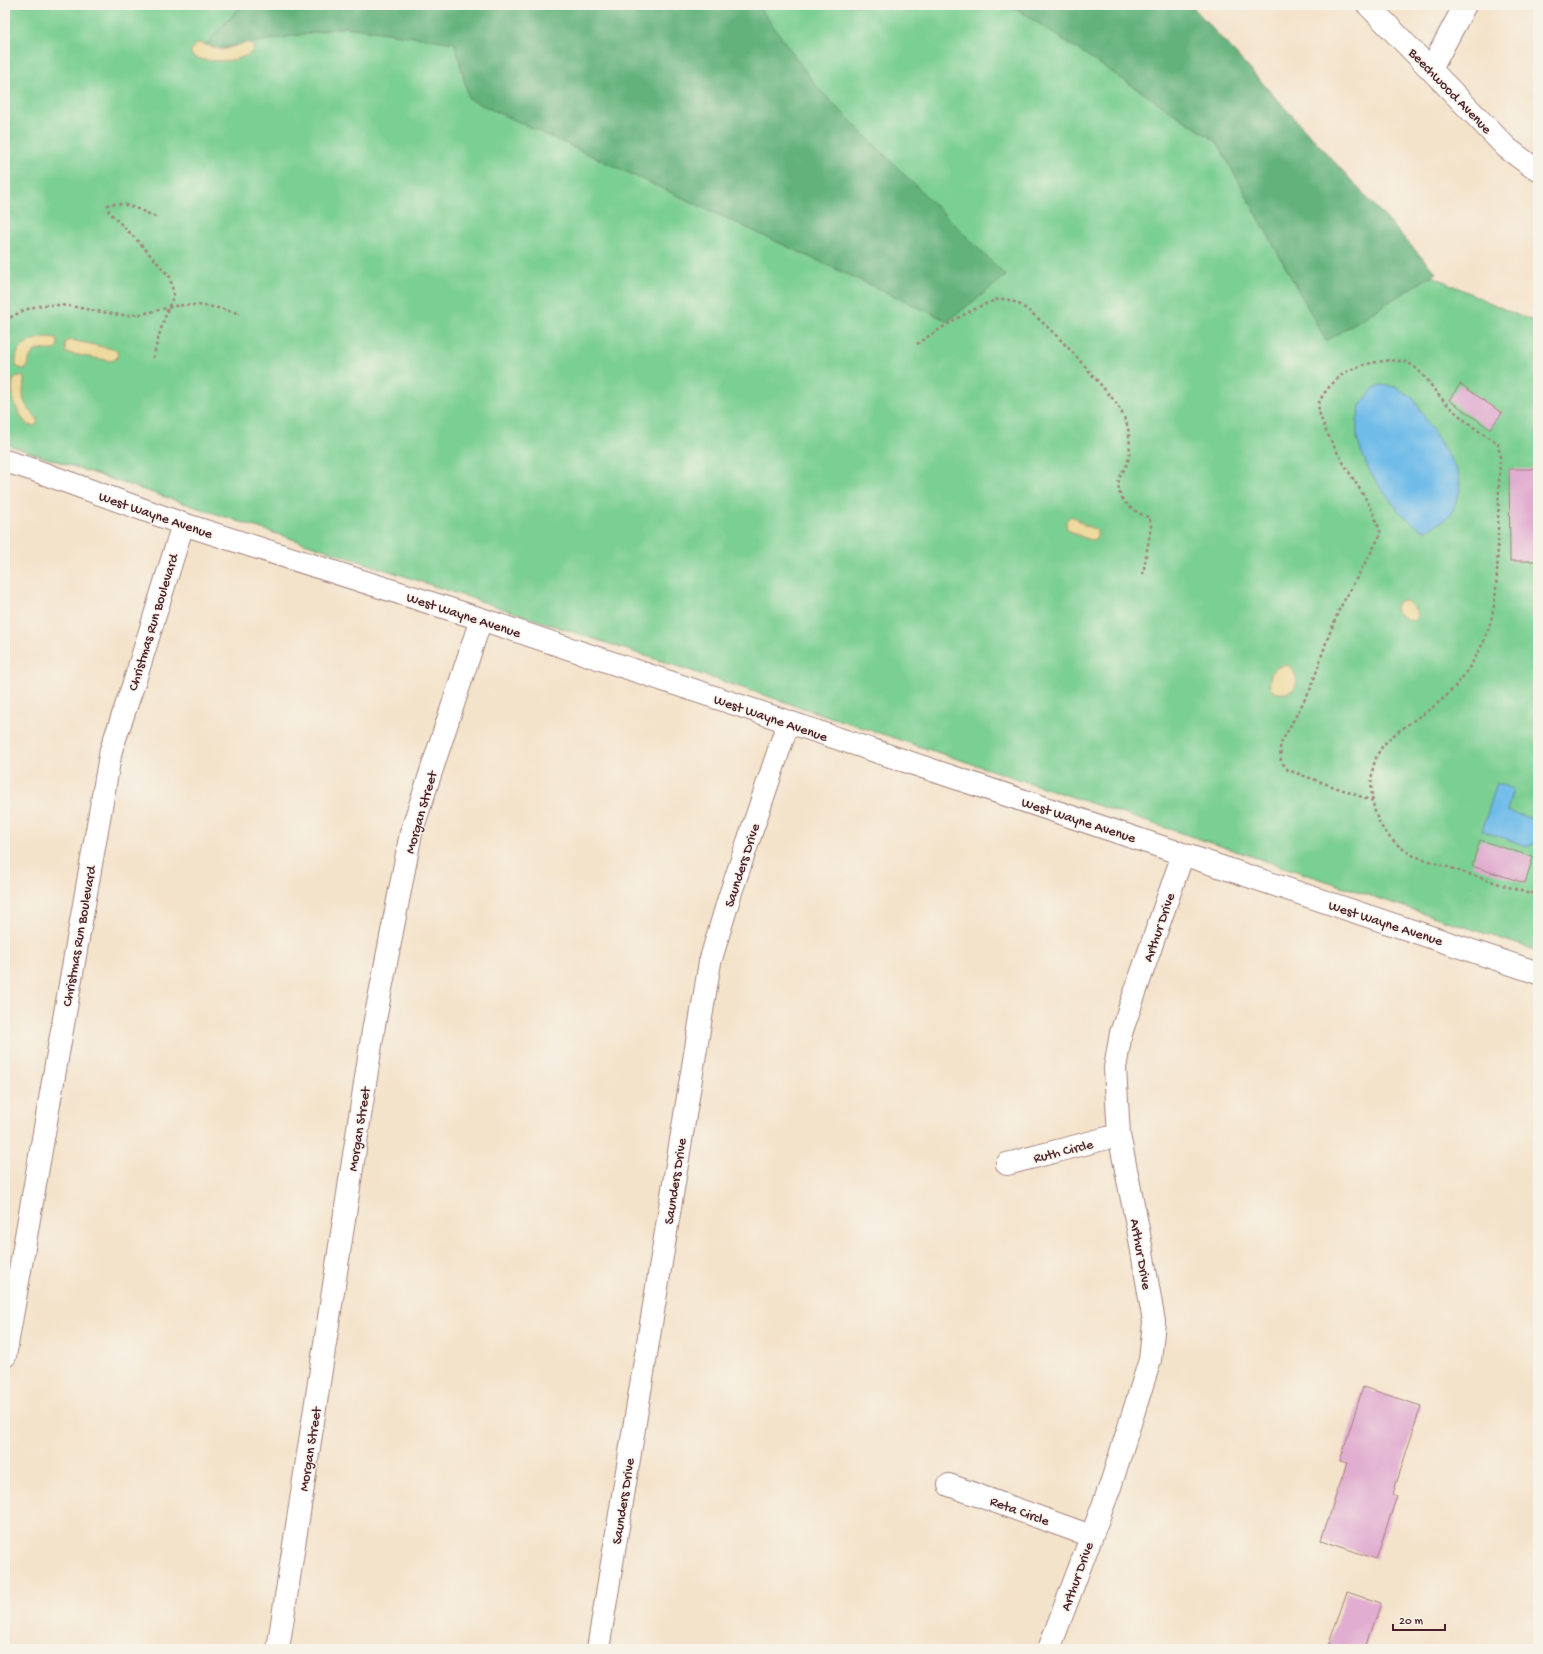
<svg xmlns="http://www.w3.org/2000/svg" width="1543" height="1654" font-family="'Gochi Hand',sans-serif">
<style>
.green{fill:#7acf92;stroke:#62775e}
.forest{fill:#63b27c;stroke:#566854}
.sand{fill:#eeda9e;stroke:#9c7c64}
.water{fill:#6fbce9;stroke:#5c6e8a}
.building{fill:#e1add0}
.lines{fill:none;stroke-linecap:round;stroke-linejoin:round}
.minor-casing{stroke:#9f817b;stroke-width:24}
.path{stroke:#9f817b;stroke-width:2.5;stroke-dasharray:3 3;stroke-linecap:butt}
.minor{stroke:#fff;stroke-width:22}
.labels{text-anchor:middle;stroke-width:3;stroke-linejoin:round;paint-order:stroke}
.street-label{font-size:14px;fill:#4a1f2b;stroke:#f7f3e8}
</style>
<rect width="100%" height="100%" fill="#f7f3e8"/>
<filter id="ink" filterUnits="userSpaceOnUse"><feTurbulence type="fractalNoise" baseFrequency=".025" numOctaves="2"/><feDisplacementMap in="SourceGraphic" scale="8" xChannelSelector="R" yChannelSelector="G"/><feConvolveMatrix kernelMatrix="1 2 1 2 8 2 1 2 1" color-interpolation-filters="sRGB"/></filter>
<filter id="wash" filterUnits="userSpaceOnUse"><feTurbulence type="fractalNoise" baseFrequency=".012" numOctaves="4" result="noise"/><feDisplacementMap in="SourceGraphic" scale="16" xChannelSelector="R" yChannelSelector="G"/><feGaussianBlur stdDeviation="0.9" result="paint"/><feColorMatrix in="noise" values="0 0 0 0 0 0 0 0 0 0 0 0 0 0 0 0 0 1.4 0 .05"/><feComposite in="paint" operator="in"/></filter>
<g filter="url(#wash)">
<rect width="100%" height="100%" fill="#f4e3cb"/>
<path class="green" d="M5,5H1119L1339,233L1517,315L1538,322V951L5,444Z"/>
<path class="forest" d="M242,5H758L817,87L1006,276L948,321L469,99L455,43L346,27L199,52Z
M1011,5H1191L1436,273L1326,341L1217,142Z"/>
<path class="sand" d="M200,43L222,50L246,43L251,44L254,48C247,64 205,63 192,56L191,51L195,45Z
M47,337L56,338L58,342L57,349C48,353 40,345 32,354C28,358 30,364 26,369L19,368L16,366C14,345 30,340 47,337Z
M71,340L113,349L117,351L118,357L112,361L66,353L65,344L67,341Z
M20,376L24,377C24,389 20,398 28,408C31,413 36,415 38,421L35,426L28,425L25,422C16,409 8,392 15,377Z
M1071,516C1078,518 1081,524 1088,527C1092,528 1094,528 1097,530V537L1093,540C1088,540 1069,532 1067,528C1066,527 1066,523 1066,521Z
M1403,600C1410,603 1417,609 1418,616L1414,621C1406,619 1400,616 1395,610L1399,601Z
M1286,665L1291,667C1310,695 1275,698 1270,688C1269,684 1270,679 1271,675C1274,668 1279,666 1286,665Z"/>
<path class="water" d="M1380,385L1396,387L1413,398L1453,463L1459,477L1460,490L1452,513L1443,521L1427,530L1421,529L1415,525L1399,511L1382,490L1370,472L1361,451L1357,438V422L1360,406L1374,388Z
M1497,783L1513,789L1507,811L1538,821V843L1527,846L1482,831Z"/>
<g id="blocks">
<path class="building" d="M1460,384L1502,413L1490,429L1449,400Z
M1509,469H1538V561H1510Z
M1480,840L1533,857L1525,883L1472,866Z
M1363,1387L1421,1406L1393,1494L1397,1496L1376,1559L1321,1540L1347,1463L1340,1461Z
M1347,1592L1380,1603L1365,1649H1327Z"/>
</g>
</g>
<g filter="url(#ink)">
<use href="#blocks" fill-opacity="0" stroke="#9f817b" stroke-width="1"/>
<g class="lines">
<g class="minor-casing">
<path id="minor" d="M1368,5L1507,148L1531,166L1538,169
M1431,69L1465,5
M5,461L34,470L183,524L481,619L1538,973
M1007,1164L1119,1135
M5,1356L111,750L135,680L183,524
M949,1485L1091,1536
M278,1649L374,1025L411,833L481,619
M598,1649L710,962L730,895L788,723
M1049,1649L1110,1487L1150,1360L1154,1322L1139,1234L1119,1135L1115,1068L1121,1033L1183,854"/>
</g>
<path class="path" d="M5,320C15,315 27,308 39,306C69,301 99,315 129,315C144,315 156,310 171,307C193,302 219,307 240,314
M917,344C933,333 988,297 1005,299C1031,302 1083,364 1101,385C1106,392 1113,398 1118,406C1122,412 1126,421 1128,428C1130,439 1131,454 1127,464C1125,469 1120,474 1119,480C1115,501 1135,512 1150,518L1151,527L1143,574
M153,358L160,332L168,308L174,296L170,277L136,239L109,212L108,205C123,200 144,212 158,218
M1373,801L1288,770L1281,761L1280,745L1311,688L1327,640L1339,610L1381,534C1378,526 1375,516 1371,508C1361,489 1314,423 1319,403C1323,391 1341,373 1352,369C1366,363 1394,357 1408,363C1423,370 1432,389 1443,400C1460,418 1477,431 1498,443L1500,457C1499,484 1498,512 1498,539C1497,573 1498,610 1483,643C1472,665 1458,687 1438,703C1424,715 1389,734 1380,750C1367,771 1369,808 1383,829C1390,840 1402,849 1414,856L1527,893H1538"/>
<use href="#minor" class="minor"/>
</g>
</g>
<g class="labels">
<g class="street-label">
<text transform="translate(1451 90) rotate(46)" y="5">Beechwood Avenue</text>
<text transform="translate(156 514) rotate(19)" y="5">West Wayne Avenue</text>
<text transform="translate(464 614) rotate(18)" y="5">West Wayne Avenue</text>
<text transform="translate(152 622) rotate(-73)" y="5">Christmas Run Boulevard</text>
<text transform="translate(771 717) rotate(19)" y="5">West Wayne Avenue</text>
<text transform="translate(420 812) rotate(-74)" y="5">Morgan Street</text>
<text transform="translate(1079 819) rotate(18)" y="5">West Wayne Avenue</text>
<text transform="translate(741 865) rotate(-72)" y="5">Saunders Drive</text>
<text transform="translate(1386 922) rotate(18)" y="5">West Wayne Avenue</text>
<text transform="translate(1158 927) rotate(-71)" y="5">Arthur Drive</text>
<text transform="translate(78 936) rotate(-80)" y="5">Christmas Run Boulevard</text>
<text transform="translate(358 1129) rotate(-81)" y="5">Morgan Street</text>
<text transform="translate(1063 1150) rotate(-14)" y="5">Ruth Circle</text>
<text transform="translate(674 1181) rotate(-81)" y="5">Saunders Drive</text>
<text transform="translate(1142 1254) rotate(80)" y="5">Arthur Drive</text>
<text transform="translate(309 1449) rotate(-81)" y="5">Morgan Street</text>
<text transform="translate(622 1501) rotate(-81)" y="5">Saunders Drive</text>
<text transform="translate(1020 1510) rotate(20)" y="5">Reta Circle</text>
<text transform="translate(1076 1576) rotate(-70)" y="5">Arthur Drive</text>
</g>
</g>
<rect width="1543" height="1654" fill="none" stroke="#f7f3e8" stroke-width="20"/>
<path d="M1393 1624v6h52v-6" fill="none" stroke="#4a1f2b" stroke-width="2"/>
<text x="1399" y="1624" font-size="12" fill="#4a1f2b" stroke="#f7f3e8" stroke-width="3" paint-order="stroke">20 m</text>
</svg>
